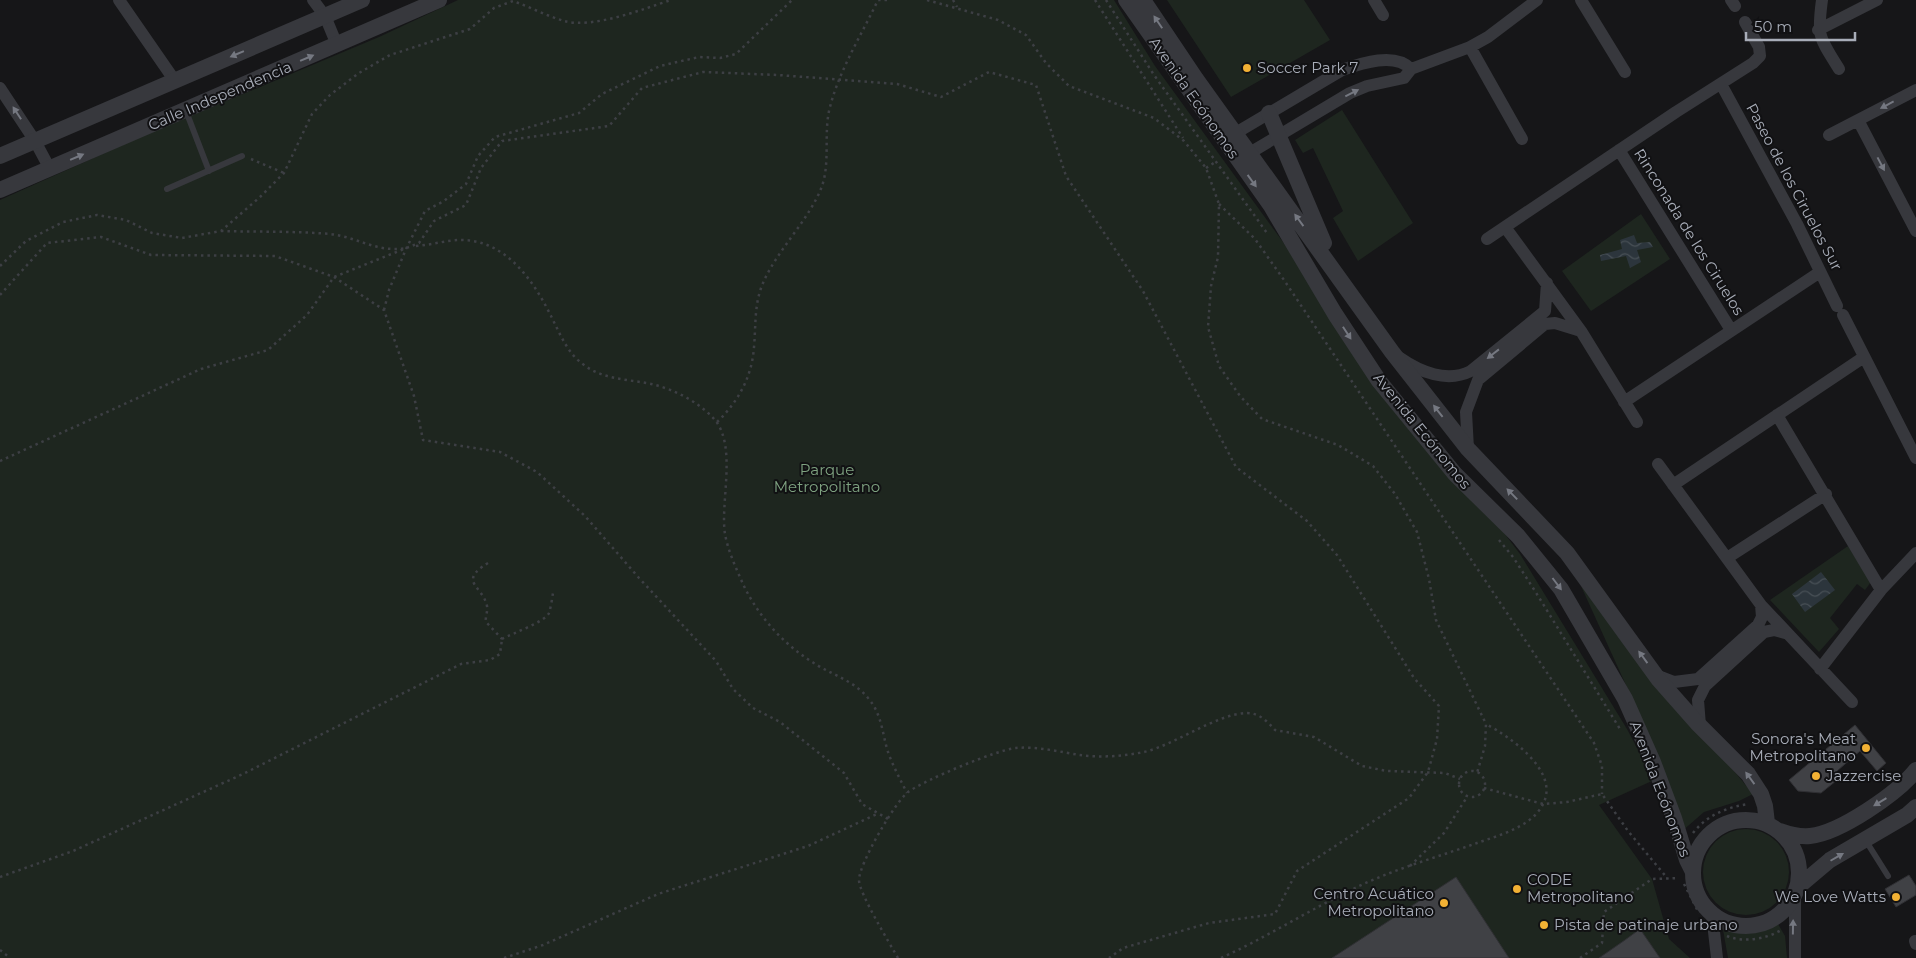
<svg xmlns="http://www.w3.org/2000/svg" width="1916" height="958" font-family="Montserrat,sans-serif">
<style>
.green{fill:#1e261f}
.water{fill:url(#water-waves)}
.building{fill:#404145;stroke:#303034}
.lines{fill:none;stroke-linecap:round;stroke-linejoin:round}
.path{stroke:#3d3f44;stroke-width:2.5;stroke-dasharray:2.5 4;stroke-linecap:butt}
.service{stroke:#37383d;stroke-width:6}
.minor{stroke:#37383d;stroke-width:12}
.tertiary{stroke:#37383d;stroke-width:16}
.oneway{fill:#757881}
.poi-dot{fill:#f2b134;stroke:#111113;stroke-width:2}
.labels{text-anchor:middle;stroke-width:4;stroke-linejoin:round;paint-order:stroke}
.poi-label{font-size:15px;fill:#a8adb8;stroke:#111113;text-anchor:start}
.street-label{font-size:15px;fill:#a8adb8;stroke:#111113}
.park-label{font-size:15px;fill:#7fa381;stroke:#111113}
</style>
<defs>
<pattern id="water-waves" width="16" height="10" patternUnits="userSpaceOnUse" patternTransform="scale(1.25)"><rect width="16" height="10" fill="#2c353c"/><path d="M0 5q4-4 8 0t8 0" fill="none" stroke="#485056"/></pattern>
</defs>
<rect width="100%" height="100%" fill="#161618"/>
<path class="green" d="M458,0H1114L1155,66L1283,242L1520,554L1627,729L1654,780L1599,805L1652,879L1669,939L1690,958H0V200L138,138L379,37Z
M1167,0H1304L1330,40L1231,97Z
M1342,110L1413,223L1358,261L1333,218L1343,211L1313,148L1303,153L1295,140Z
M1641,214L1670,259L1591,311L1562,271Z
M1848,546L1871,582L1865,590L1857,584L1830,618L1839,629L1819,652L1770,600Z
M1581,586L1753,794L1739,801L1704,812L1681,832L1640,716Z
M1703 872a43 43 0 1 1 86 0a43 43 0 1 1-86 0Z
M1722,924L1745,933L1778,924L1785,936L1787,958H1728Z"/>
<path class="water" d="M1634,235L1637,243L1650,242L1653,247L1637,250L1641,262L1630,268L1626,256L1601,261L1600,255L1622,249L1620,240Z
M1821,572L1835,590L1805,612L1792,594Z"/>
<path class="building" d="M1855,725L1886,763L1877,771L1860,751L1837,771L1842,776L1821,793L1798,791L1789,780Z
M1909,875L1916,886V895L1896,907L1885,889Z
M1456,877L1509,958H1332Z
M1640,929L1660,958H1599L1625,940Z"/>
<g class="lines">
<path class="path" d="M878,0H889
M927,0L998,20L1026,35L1046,63L1069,86L1154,118L1184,141L1206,168L1219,204L1218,257L1211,286L1208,327L1219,366L1240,396L1262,419L1338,445L1373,466L1395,494L1417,532L1429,579L1436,620L1486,724L1485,746L1477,773
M953,0L957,7
M1095,0L1183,138
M1106,0L1154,75L1267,233
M251,159L284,173
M1206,168L1217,161
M1219,204L1255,239L1284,280L1594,743L1602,766V794
M221,231C257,232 294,231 330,234C358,237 376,253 406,248
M416,246C431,245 447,240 461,240C506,240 534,281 552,318C561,336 568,354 584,365C604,380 628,379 651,384C674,389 699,402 715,420C737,447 720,503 725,534C728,551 736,568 743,584C759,618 785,646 817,665C835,676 854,681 868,698C882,714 882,733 888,752C893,766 900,779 907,793
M0,266L26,241L63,222L97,215L126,220L152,233L182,238L221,231L260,197L284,173L312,114L330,95L359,73L390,55L470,29L494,8L513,1C530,7 547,16 564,21C593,29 643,9 671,0
M0,295L47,243L101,237L151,255L275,256L334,277L384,310L414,396L423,440L500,452L537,472L585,516L639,578L716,661L733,689L753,708L780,722L844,773L862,804L888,819
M384,310L389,290L406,249L425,211L444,201L466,184L478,156L495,137L579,113L602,94L660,66L699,57L720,58L736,54L792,0
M717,422C738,402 752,377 754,347C756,325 754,304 763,283C777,250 810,219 822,186C830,163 824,135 829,111C838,72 861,36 878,0
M0,461L201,369L268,350L307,315L334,277L419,243L434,221L466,205L481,168L502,141L609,126L642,88L703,72L778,75L897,84L941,97L989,72L1036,85L1066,176L1143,291L1236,467L1307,521L1337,555L1414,678L1439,706L1437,739L1428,772L1409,798L1297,871L1275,914L1209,923L1123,948L1109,958
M1499,540L1513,557L1535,591L1620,729
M488,563C457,582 483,586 487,606C488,612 485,616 486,622L502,639
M502,639C513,633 545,622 549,613C551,607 552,599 553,593
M1459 784a13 13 0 1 1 26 0a13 13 0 1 1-26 0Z
M1484,788L1543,804L1567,802L1602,794L1628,831L1668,879
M1693,833C1707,815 1727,807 1749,804
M1410,866L1444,833L1467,797
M0,877L73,851L243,774L461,664L490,660L500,654L502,639
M1684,884L1699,913
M1727,936C1743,943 1767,939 1781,930
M0,950L10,958
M504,958L543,945L658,894L808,846L877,814
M898,958C890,944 859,893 859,880C859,864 895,802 908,792C925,780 996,750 1016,748C1037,746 1060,752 1080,755C1101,758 1124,756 1144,752C1177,744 1216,714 1247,713C1259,713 1267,721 1275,730L1314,737L1362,766L1387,771L1445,773L1460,779
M1221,958C1265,938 1306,912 1349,891C1390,870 1435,858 1477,843C1500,835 1534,826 1544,802C1558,770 1510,737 1486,724
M1580,958L1602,943L1604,912L1652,879L1679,878"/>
<path class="service" d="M186,111L209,171
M167,189L242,156
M1866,841L1888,876"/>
<path class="minor" d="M119,0L175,81
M313,0L325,16L337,45
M1374,0L1383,15
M1581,0L1625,72
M1731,0L1735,6
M1822,0C1817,37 1819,37 1839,69
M1818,30L1877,0
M1470,47L1522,139
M1411,69L1470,47L1488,37L1537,0
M1721,84L1797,224L1837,306
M0,88L35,141L50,169
M1858,120L1916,231
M1829,135L1916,90
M1229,137L1342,70C1362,63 1395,52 1411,69
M1619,150L1731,330
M1243,157L1350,93L1367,86L1404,78L1411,69
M1505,227L1581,331L1637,422
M1487,239L1676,112L1753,63L1760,56L1759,47L1745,22
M1843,315L1916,458
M1400,358C1420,372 1447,383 1471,371L1545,311L1547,283
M1624,402L1820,272
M1777,415L1881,590
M1468,449L1466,412L1478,380L1545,324L1555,323L1581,331
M1658,464L1761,605L1852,702
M1673,485L1864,357
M1727,558L1826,494
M1820,669L1881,590L1916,553
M1656,675L1674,682L1698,679L1758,625L1762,617L1761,605
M1700,726L1698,700L1705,686L1764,632L1774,630L1785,633
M1712,914L1717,958
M1915,941L1916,944
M1795,958V896"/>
<path class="tertiary" d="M1126,0L1271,206L1335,314L1379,381L1455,474L1518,536L1561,589L1625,699L1653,762L1674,818L1687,860L1693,872
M1143,0L1196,79L1392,352L1468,449L1567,553L1659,680L1697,723L1748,774L1761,794L1765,806L1767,823
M1269,113L1324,243
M0,156L362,0
M0,190L439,0
M1693 873a53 53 0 1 1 106 0a53 53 0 1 1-106 0Z
M1780,831C1791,835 1799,837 1810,836C1840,833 1898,793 1916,770
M1798,887L1830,860L1907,815L1916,807"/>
</g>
<defs><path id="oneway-solid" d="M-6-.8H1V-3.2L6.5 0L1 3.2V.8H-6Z" transform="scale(1.25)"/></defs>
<g class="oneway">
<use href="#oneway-solid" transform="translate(1158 22) rotate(-124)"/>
<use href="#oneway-solid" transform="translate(237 54) rotate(157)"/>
<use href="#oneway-solid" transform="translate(307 58) rotate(-23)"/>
<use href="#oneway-solid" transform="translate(1352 93) rotate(-27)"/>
<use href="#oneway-solid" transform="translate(1887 105) rotate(152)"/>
<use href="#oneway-solid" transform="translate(17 113) rotate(-123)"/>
<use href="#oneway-solid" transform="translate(77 157) rotate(-23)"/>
<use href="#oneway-solid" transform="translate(1881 164) rotate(62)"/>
<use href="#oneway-solid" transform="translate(1252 181) rotate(54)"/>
<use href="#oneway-solid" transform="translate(1299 220) rotate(-126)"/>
<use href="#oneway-solid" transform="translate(1347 333) rotate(57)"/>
<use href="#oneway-solid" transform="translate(1493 354) rotate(142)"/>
<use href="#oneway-solid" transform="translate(1438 411) rotate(-128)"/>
<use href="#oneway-solid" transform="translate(1512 494) rotate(-134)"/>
<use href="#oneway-solid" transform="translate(1557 584) rotate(53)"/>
<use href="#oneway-solid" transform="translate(1643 657) rotate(-126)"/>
<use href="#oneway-solid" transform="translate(1750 778) rotate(-126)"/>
<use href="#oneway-solid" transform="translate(1880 802) rotate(149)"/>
<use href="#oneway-solid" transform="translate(1837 857) rotate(-30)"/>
<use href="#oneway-solid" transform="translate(1793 927) rotate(-89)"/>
</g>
<g class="poi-dot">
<circle cx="1247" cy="68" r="5"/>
<circle cx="1866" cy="748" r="5"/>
<circle cx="1816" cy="776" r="5"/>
<circle cx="1517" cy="889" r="5"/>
<circle cx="1896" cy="897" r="5"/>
<circle cx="1444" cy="903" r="5"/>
<circle cx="1544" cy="925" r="5"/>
</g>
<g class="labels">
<g class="poi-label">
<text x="1257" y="73">Soccer Park 7</text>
<text x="1856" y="744" text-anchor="end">Sonora's Meat<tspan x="1856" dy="17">Metropolitano</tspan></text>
<text x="1826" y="781">Jazzercise</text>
<text x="1527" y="885">CODE<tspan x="1527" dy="17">Metropolitano</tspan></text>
<text x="1434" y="899" text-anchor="end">Centro Acuático<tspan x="1434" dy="17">Metropolitano</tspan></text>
<text x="1886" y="902" text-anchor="end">We Love Watts</text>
<text x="1554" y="930">Pista de patinaje urbano</text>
</g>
<g class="street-label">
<text transform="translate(220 96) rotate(-23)" y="5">Calle Independencia</text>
<text transform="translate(1194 98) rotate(55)" y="5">Avenida Ecónomos</text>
<text transform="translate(1794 187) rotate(62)" y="5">Paseo de los Ciruelos Sur</text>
<text transform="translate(1689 232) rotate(58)" y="5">Rinconada de los Ciruelos</text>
<text transform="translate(1422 431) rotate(51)" y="5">Avenida Ecónomos</text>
<text transform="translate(1660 789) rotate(69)" y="5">Avenida Ecónomos</text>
</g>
<g class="park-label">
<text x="827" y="475">Parque<tspan x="827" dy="17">Metropolitano</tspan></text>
</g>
</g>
<path d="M1746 32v8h109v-8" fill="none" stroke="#a8adb8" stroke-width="2.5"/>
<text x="1754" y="32" font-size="15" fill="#a8adb8" stroke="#111113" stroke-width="4" paint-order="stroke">50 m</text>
</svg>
